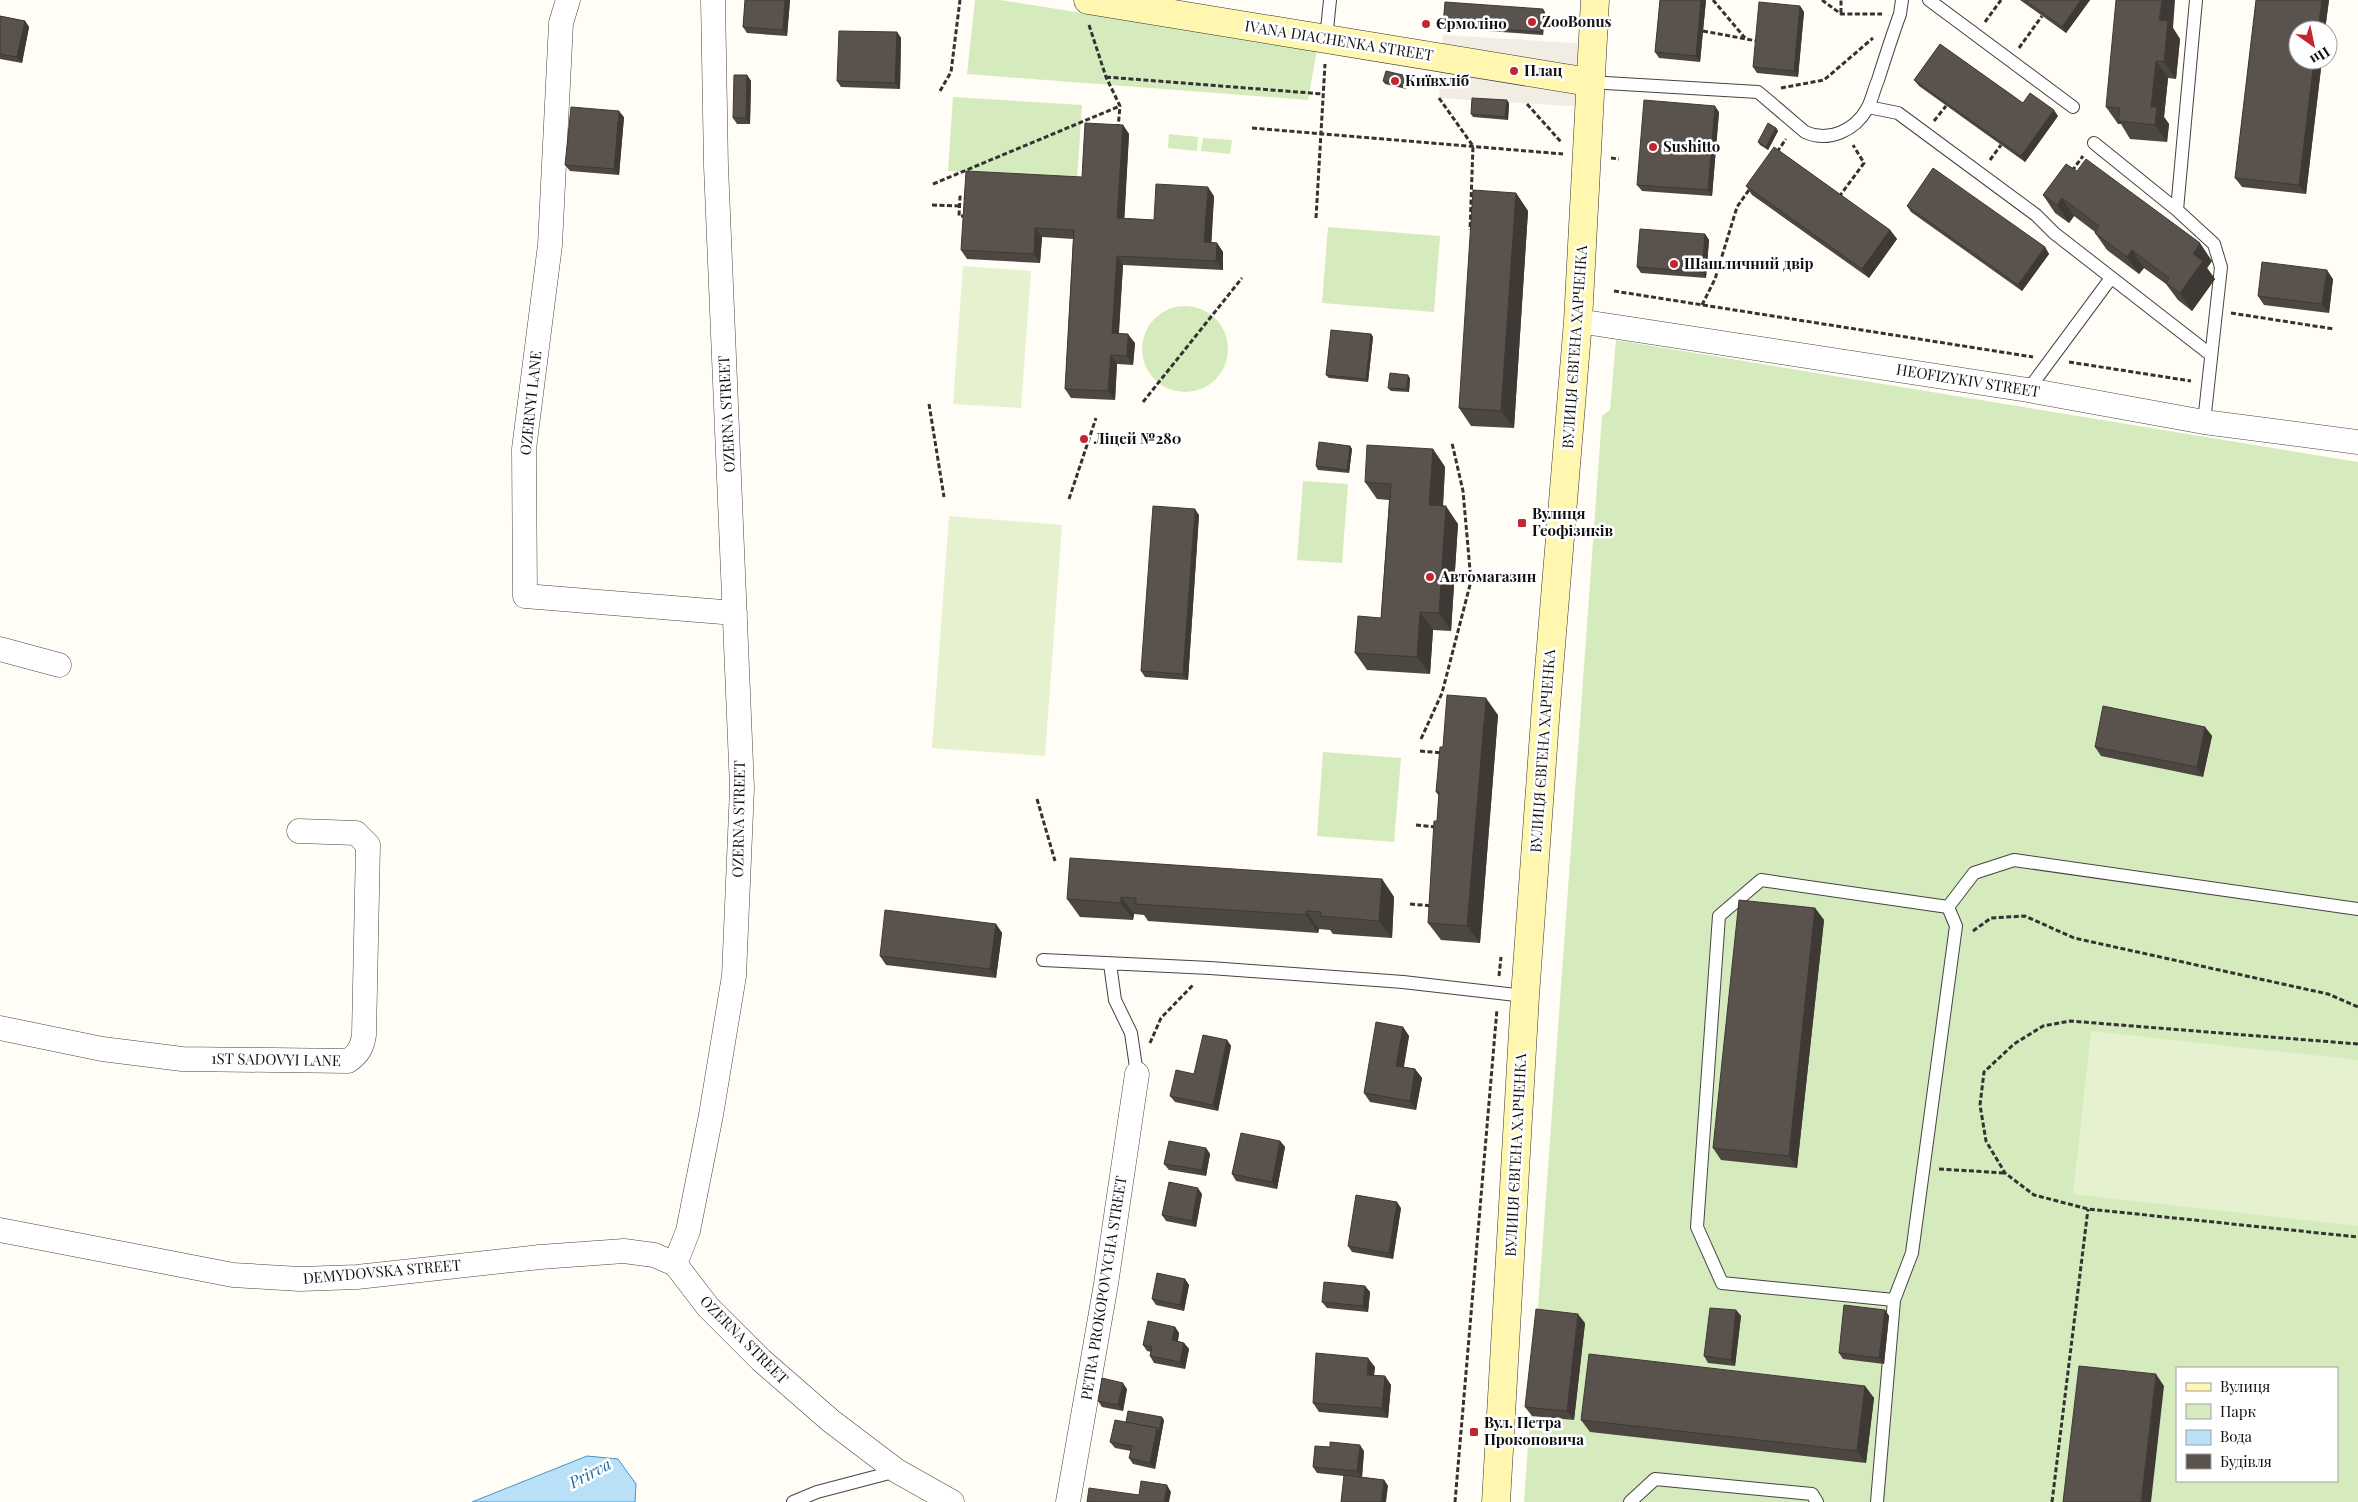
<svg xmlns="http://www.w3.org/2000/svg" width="2358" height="1502" font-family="'Playfair Display',serif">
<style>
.green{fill:#d5ebbd;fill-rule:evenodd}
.pitch{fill:#e6f2cf}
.plaza{fill:#f1ede2}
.water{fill:#b9e0f7;stroke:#3f96cf}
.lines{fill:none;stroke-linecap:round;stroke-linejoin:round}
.lane-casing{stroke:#444;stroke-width:14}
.street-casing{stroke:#444;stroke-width:25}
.secondary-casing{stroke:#333;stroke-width:29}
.path{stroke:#333;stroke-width:3;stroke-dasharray:5 2.5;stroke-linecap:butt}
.lane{stroke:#fff;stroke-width:12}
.street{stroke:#fff;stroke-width:24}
.secondary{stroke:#fff6b0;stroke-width:28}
.wall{fill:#4d4742}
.shaded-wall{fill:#3f3936}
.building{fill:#5a524d;stroke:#3f3936}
.poi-dot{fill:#c4262e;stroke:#fff;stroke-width:2}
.labels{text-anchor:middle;stroke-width:5;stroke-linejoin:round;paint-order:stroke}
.poi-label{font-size:15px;font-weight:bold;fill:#111;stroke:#fff;text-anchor:start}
.street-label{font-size:15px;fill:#111;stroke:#fff}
.water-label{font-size:16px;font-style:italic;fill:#1768a6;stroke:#fff}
</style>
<rect width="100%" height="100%" fill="#fffdf5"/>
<path class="green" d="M975,0H1000L1317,50L1308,100L967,74Z
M953,97L1082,105L1077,179L948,171Z
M1169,134L1198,137L1197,151L1168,148Z
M1203,138L1232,140L1230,154L1201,151Z
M1328,227L1440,236L1434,312L1322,303Z
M1142 349a43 43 0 1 1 86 0a43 43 0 1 1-86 0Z
M1616,340L2358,462V1502H1524L1602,416L1610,410ZM2177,1368H2337V1481H2177Z
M1303,481L1348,484L1342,563L1297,560Z
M1323,752L1401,758L1394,842L1317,836Z"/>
<path class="pitch" d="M963,266L1031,271L1021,408L953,404Z
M949,516L1062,525L1045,756L932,748Z
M2091,1031L2358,1060V1226L2073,1194Z"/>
<path class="plaza" d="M1443,35L1589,44L1584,107L1439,98Z"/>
<path class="water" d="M587,1456L618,1459L636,1484L635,1502H472Z"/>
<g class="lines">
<g class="lane-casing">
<path id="lane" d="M1929,0L2073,107
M2196,0L2177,210L2214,244L2221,267L2204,422
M1326,39L1330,0
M1589,82L1758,92L1805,132C1829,143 1855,130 1867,109C1872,100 1874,89 1878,80C1885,58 1892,36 1900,14L1902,0
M1868,107L1898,113L2036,215L2054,233L2211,355
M2094,143L2177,210
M2028,390L2111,278
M1043,960L1210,968L1403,982L1525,996
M1110,964L1115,1000L1131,1033L1137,1074
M1894,1300L1912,1253L1956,926L1948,907
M793,1502L817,1492L897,1471
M1630,1502L1655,1479L1812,1494L1817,1502
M1877,1502L1894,1300L1722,1283L1697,1227L1719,916L1761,880L1948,907L1974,873L2014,860L2358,909"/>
</g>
<g class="street-casing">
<path id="street" d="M568,0L561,23L550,245L524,449L525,596L735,613
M713,0L716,166L742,788L734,976L711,1115L688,1231L675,1264L708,1307L761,1360L831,1421L897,1471L952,1502
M1578,321L2028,390L2204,422L2358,442
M0,649L59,665
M0,1028L102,1049L182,1059L348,1061C358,1054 362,1048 364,1035L368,845L356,833L299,831
M0,1230L233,1275L300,1279L357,1277L540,1257L624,1251L654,1255L675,1264
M1068,1502L1106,1284L1137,1074"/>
</g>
<g class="secondary-casing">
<path id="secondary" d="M1088,0L1589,82
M1496,1502L1525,996L1546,706L1578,321L1595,0"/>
</g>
<path class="path" d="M1713,0L1745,38
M1822,0L1841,14H1882
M1841,13V0
M1985,22L2001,0
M1089,25L1106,77L1120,106L1118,128
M1703,31L1757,41
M2019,48L2042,16
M1106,77L1323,94
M1781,88L1824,80L1873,38
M940,91L951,72L960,0
M1439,98L1473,146L1470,230
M1527,104L1562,143
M1934,121L1946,106
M1252,128L1563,154
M1777,152L1786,139
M1611,158L1619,159
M1990,160L2001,145
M2072,171L2083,156
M933,184L1120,106
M1839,197L1864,163L1853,145
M932,205L959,206
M966,216H959L960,197L968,198
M1316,218L1325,64
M1614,291L2033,357
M1702,305L1715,279L1737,207L1751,187
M2231,313L2334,329
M2069,362L2191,381
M1143,402L1242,278
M929,404L944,497
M1069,499L1096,418
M1455,580L1471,581
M1421,739L1442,693L1471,581L1463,491L1452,443
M1420,751L1443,753
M1037,799L1055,861
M1416,825L1437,827
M1410,904L1433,906
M1973,931L1991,918L2025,916L2074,938L2328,994L2358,1007
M1499,976L1501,957
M1150,1043L1161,1018L1193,985
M2358,1044L2070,1021L2043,1026L2014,1044L1984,1072L1980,1105L1986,1141L2005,1173L2034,1195L2088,1209L2358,1237
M1939,1169L2005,1173
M1455,1502L1497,1009
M2052,1502L2088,1209"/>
<use href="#lane" class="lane"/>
<use href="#street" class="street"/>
<use href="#secondary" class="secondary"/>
</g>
<path class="wall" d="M745,0H790L787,36L747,33L743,27Z
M1660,0H1706L1700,62L1659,58L1655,52Z
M2020,0H2090L2066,33Z
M2256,0H2329L2325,30H2298V60H2322L2306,194L2242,187L2235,178Z
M1800,6L1804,12L1798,77L1757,73L1753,67Z
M1545,12L1543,35L1445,28L1443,25Z
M0,16L25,21L29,27L22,63L0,59Z
M2173,28L2180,39L2176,79L2168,78L2164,117L2169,124L2167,142L2130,139L2121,124H2118L2106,107Z
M897,32L901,38L900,89L841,87L837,81Z
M747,75L751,81L750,124H737L733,118Z
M1409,79L1406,89L1385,84L1383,81Z
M1914,80L2023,103L2058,116L2025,162L1919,86Z
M1509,103L1508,120L1473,117L1471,114Z
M1719,112L1712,196L1642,191L1637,185Z
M624,117L619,175L570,171L565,165Z
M1123,125L1129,134L1124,218L1154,220L1214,196L1211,242L1217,243L1223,252V270L1123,265L1119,333L1135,343L1133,365L1117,364L1115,400L1071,398L1065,389L1073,239L1042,237L1040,263L967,259L961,250L1082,177Z
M1776,128L1778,131L1768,150L1760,145L1758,142Z
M2077,171L2212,261L2207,268L2215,279L2192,311L2178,300L2166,284L2144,268L2139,274L2107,250L2095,233V232L2074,216L2069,223L2055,213L2043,195Z
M1746,186L1890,230L1897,239L1869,278L1752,195Z
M1516,193L1528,211L1514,428L1471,426L1459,408Z
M1907,206L2045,247L2049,254L2022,291L1911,212Z
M1705,234L1709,240L1706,278L1641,273L1637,267Z
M2333,279L2329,313L2264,305L2258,296Z
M1371,334L1373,337L1368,382L1329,378L1326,375Z
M1410,378L1409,392L1391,391L1388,388Z
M1350,446L1352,449L1349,473L1318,470L1316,466Z
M1433,449L1445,467L1443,506L1458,524L1451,631L1433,630L1430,674L1367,670L1355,653L1381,618L1389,500L1377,499L1365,482Z
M1199,515L1188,680L1145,677L1141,671Z
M1498,715L1480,943L1441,940L1428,923L1439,796L1436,792L1443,747Z
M2205,727L2212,736L2203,777L2101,756L2095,747Z
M1382,879L1394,897L1392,938L1333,934L1330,930L1319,929L1318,933L1148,921L1144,915L1134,914L1133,920L1080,917L1067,899Z
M1815,908L1824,920L1797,1168L1721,1160L1713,1148Z
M996,924L1002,933L996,978L886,965L880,956Z
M1403,1027L1409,1036L1404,1067L1415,1069L1422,1078L1416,1110L1370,1102L1364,1093Z
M1227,1040L1231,1046L1218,1111L1175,1102L1170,1096L1194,1074Z
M1280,1141L1285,1147L1277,1189L1236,1181L1232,1174Z
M1206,1148L1210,1154L1206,1176L1169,1170L1164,1164Z
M1202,1194L1196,1227L1166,1221L1162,1215Z
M1401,1208L1393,1259L1352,1252L1348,1246Z
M1185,1279L1189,1285L1184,1311L1156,1305L1152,1299Z
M1365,1286L1370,1292L1368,1312L1327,1308L1322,1302Z
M1736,1310L1741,1316L1735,1366L1708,1363L1704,1356Z
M1885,1310L1889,1316L1884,1364L1843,1359L1839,1353Z
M1585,1323L1574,1420L1532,1416L1525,1407Z
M1175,1327L1179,1333L1178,1341L1184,1343L1189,1349L1185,1369L1154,1363L1150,1356L1151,1352L1147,1351L1143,1345Z
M1375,1367L1374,1375L1385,1376L1391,1385L1388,1418L1319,1412L1313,1403Z
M1865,1386L1874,1398L1866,1463L1590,1432L1581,1420Z
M1127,1389L1123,1411L1102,1407L1098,1401Z
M1164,1420L1155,1469L1133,1464L1129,1458L1131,1451L1115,1448L1110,1442L1126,1422Z
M1364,1451L1362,1477L1384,1480L1388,1486L1344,1476L1317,1473L1313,1467Z"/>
<path class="shaded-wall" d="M785,0H790L787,36L783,30Z
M1701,0H1706L1700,62L1696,56Z
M2081,0H2090L2066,33L2062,27Z
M2162,0H2175L2173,28L2180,39L2176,79L2164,62L2159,20Z
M2322,0H2329L2325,30H2318Z
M1800,6L1804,12L1798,77L1794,71Z
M1543,9L1545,12L1543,35L1541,32Z
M25,21L29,27L22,63L17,57Z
M897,32L901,38L900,89L895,83Z
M2314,60H2322L2306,194L2299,185Z
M2156,61L2168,78L2164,117L2169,124L2167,142L2155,125L2151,107Z
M747,75L751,81L750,124L746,118Z
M1407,76L1409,79L1406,89L1404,86Z
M1507,100L1509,103L1508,120L1505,117Z
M1715,106L1719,112L1712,196L1708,190Z
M2054,110L2058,116L2025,162L2021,156Z
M619,111L624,117L619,175L614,169Z
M1123,125L1129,134L1124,227L1117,218Z
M1776,128L1778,131L1768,150L1766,147Z
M1208,187L1214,196L1211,251L1204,242Z
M1516,193L1528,211L1514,428L1501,411Z
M2062,198L2074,216L2069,223L2057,205Z
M1035,228L1042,237L1040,263L1034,254Z
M1890,230L1897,239L1869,278L1862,269Z
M1705,234L1709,240L1706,278L1702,272Z
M1217,243L1223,252V270L1216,261Z
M2200,243L2212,261L2207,268L2215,279L2192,311L2180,293L2193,254Z
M2045,247L2049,254L2022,291L2018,285Z
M2132,250L2144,268L2139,274L2127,257Z
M1117,256L1123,265L1118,342L1112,333Z
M2327,270L2333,279L2329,313L2322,304Z
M1128,334L1135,343L1133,365L1127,356Z
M1371,334L1373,337L1368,382L1366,379Z
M1111,355L1117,364L1115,400L1108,391Z
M1408,375L1410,378L1409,392L1407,389Z
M1350,446L1352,449L1349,473L1347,470Z
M1433,449L1445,467L1442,523L1429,505Z
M1446,506L1458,524L1451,631L1439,613Z
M1195,509L1199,515L1188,680L1183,674Z
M1420,612L1433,630L1430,674L1417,657Z
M1486,698L1498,715L1480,943L1467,926Z
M2205,727L2212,736L2203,777L2197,767Z
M1382,879L1394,897L1392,938L1379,921Z
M1121,897L1134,914L1133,920L1121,903Z
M1815,908L1824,920L1797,1168L1789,1156Z
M1306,911L1319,929L1318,933L1306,915Z
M996,924L1002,933L996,978L990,969Z
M1403,1027L1409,1036L1402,1075L1396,1066Z
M1227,1040L1231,1046L1218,1111L1213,1105Z
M1415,1069L1422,1078L1416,1110L1410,1101Z
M1280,1141L1285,1147L1277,1189L1272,1182Z
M1206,1148L1210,1154L1206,1176L1202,1170Z
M1198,1188L1202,1194L1196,1227L1192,1221Z
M1397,1202L1401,1208L1393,1259L1389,1253Z
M1185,1279L1189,1285L1184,1311L1180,1305Z
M1365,1286L1370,1292L1368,1312L1363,1306Z
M1736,1310L1741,1316L1735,1366L1731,1360Z
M1885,1310L1889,1316L1884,1364L1879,1358Z
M1578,1314L1585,1323L1574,1420L1567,1411Z
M1175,1327L1179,1333L1177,1346L1172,1340Z
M1184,1343L1189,1349L1185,1369L1180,1362Z
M1368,1358L1375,1367L1373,1384L1367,1375Z
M2156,1374L2164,1386L2151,1502H2141Z
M1385,1376L1391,1385L1388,1418L1382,1408Z
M1123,1383L1127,1389L1123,1411L1118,1405Z
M1865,1386L1874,1398L1866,1463L1857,1451Z
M1162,1417L1164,1420L1155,1469L1150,1463L1157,1428Z
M1360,1445L1364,1451L1362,1477L1357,1471Z
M1384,1480L1388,1486L1386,1502H1381Z
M1167,1485L1171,1492L1169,1502H1164Z"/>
<path class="building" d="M745,0H785L783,30L743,27Z
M1660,0H1701L1696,56L1655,52Z
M2025,0H2081L2062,27Z
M2116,0H2162L2159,20L2168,21L2164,62L2156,61L2151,107H2157L2155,125L2118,121L2120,108L2106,107Z
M2256,0H2322L2318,30H2298V60H2314L2299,185L2235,178Z
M1445,2L1543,9L1541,32L1443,25Z
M1759,2L1800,6L1794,71L1753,67Z
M0,16L25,21L17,57L0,54Z
M839,31L897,32L895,83L837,81Z
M1940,44L2023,103L2030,93L2054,110L2021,156L1914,80Z
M1386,71L1407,76L1404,86L1383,81Z
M734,75H747L746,118H733Z
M1472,98L1507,100L1505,117L1471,114Z
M1644,100L1715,106L1708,190L1637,185Z
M571,107L619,111L614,169L565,165Z
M1085,123L1123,125L1117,218L1154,220L1156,184L1208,187L1204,242L1217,243L1216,261L1117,256L1112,333L1128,334L1127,356L1111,355L1108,391L1065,389L1074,230L1035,228L1034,254L961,250L966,171L1082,177Z
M1768,123L1776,128L1766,147L1758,142Z
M1774,147L1890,230L1862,269L1746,186Z
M2086,159L2200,243L2193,254L2203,261L2180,293L2166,283L2169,278L2132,250L2127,257L2095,233L2099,226L2062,198L2057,205L2043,195L2066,164L2077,171Z
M1933,168L2045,247L2018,285L1907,206Z
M1473,190L1516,193L1501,411L1459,408Z
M1640,229L1705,234L1702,272L1637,267Z
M2262,262L2327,270L2322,304L2258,296Z
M1331,330L1371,334L1366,379L1326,375Z
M1390,373L1408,375L1407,389L1388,388Z
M1319,442L1350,446L1347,470L1316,466Z
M1367,445L1433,449L1429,505L1446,506L1439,613L1420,612L1417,657L1355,653L1358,616L1381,618L1391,484L1365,482Z
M1153,506L1195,509L1183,674L1141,671Z
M1447,695L1486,698L1467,926L1428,923L1434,821H1437L1439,792H1436L1440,747H1443Z
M2103,706L2205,727L2197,767L2095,747Z
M1070,858L1382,879L1379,921L1320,916L1321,912L1306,911V915L1136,904V898L1121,897V903L1067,899Z
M1739,900L1815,908L1789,1156L1713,1148Z
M885,910L996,924L990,969L880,956Z
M1376,1022L1403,1027L1396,1066L1415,1069L1410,1101L1364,1093Z
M1203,1035L1227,1040L1213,1105L1170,1096L1176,1070L1194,1074Z
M1241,1133L1280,1141L1272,1182L1232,1174Z
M1169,1141L1206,1148L1202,1170L1164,1164Z
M1169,1182L1198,1188L1192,1221L1162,1215Z
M1356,1195L1397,1202L1389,1253L1348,1246Z
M1157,1273L1185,1279L1180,1305L1152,1299Z
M1324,1282L1365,1286L1363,1306L1322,1302Z
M1844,1305L1885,1310L1879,1358L1839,1353Z
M1710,1308L1736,1310L1731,1360L1704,1356Z
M1536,1309L1578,1314L1567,1411L1525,1407Z
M1148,1321L1175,1327L1172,1340L1184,1343L1180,1362L1150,1356L1152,1347L1143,1345Z
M1316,1353L1368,1358L1367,1375L1385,1376L1382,1408L1313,1403Z
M1589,1354L1865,1386L1857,1451L1581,1420Z
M2079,1366L2156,1374L2141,1502H2063Z
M1102,1378L1123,1383L1118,1405L1098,1401Z
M1128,1411L1162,1417L1159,1432L1157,1428L1126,1422Z
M1115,1420L1157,1428L1150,1463L1129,1458L1132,1446L1110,1442Z
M1330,1442L1360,1445L1357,1471L1313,1467L1315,1446L1330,1447Z
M1344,1475L1384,1480L1381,1502H1341Z
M1141,1481L1167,1485L1164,1502H1087L1089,1488L1139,1495Z"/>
<g class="poi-dot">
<circle cx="1532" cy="22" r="5"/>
<circle cx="1426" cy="24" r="5"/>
<circle cx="1514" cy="71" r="5"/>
<circle cx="1395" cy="81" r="5"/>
<circle cx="1653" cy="147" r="5"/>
<circle cx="1674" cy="264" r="5"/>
<circle cx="1084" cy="439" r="5"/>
<rect x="1517" y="518" width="10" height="10" rx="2.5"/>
<circle cx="1430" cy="577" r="5"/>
<rect x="1469" y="1427" width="10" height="10" rx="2.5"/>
</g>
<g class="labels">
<g class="poi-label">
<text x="1542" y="27">ZooBonus</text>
<text x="1436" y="29">Єрмоліно</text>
<text x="1524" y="76">Плац</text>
<text x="1405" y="86">Київхліб</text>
<text x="1663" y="152">Sushitto</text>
<text x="1684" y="269">Шашличний двір</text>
<text x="1094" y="444">Ліцей №280</text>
<text x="1532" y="519">Вулиця<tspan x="1532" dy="17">Геофізиків</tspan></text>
<text x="1440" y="582">Автомагазин</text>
<text x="1484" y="1428">Вул. Петра<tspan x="1484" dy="17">Прокоповича</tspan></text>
</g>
<g class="street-label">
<text transform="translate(1339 41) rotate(9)" y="5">IVANA DIACHENKA STREET</text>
<text transform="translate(1575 347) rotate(-86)" y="5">ВУЛИЦЯ ЄВГЕНА ХАРЧЕНКА</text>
<text transform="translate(1968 381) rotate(9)" y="5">HEOFIZYKIV STREET</text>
<text transform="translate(531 403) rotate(-84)" y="5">OZERNYI LANE</text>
<text transform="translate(727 414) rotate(-93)" y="5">OZERNA STREET</text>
<text transform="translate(1543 751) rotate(-86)" y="5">ВУЛИЦЯ ЄВГЕНА ХАРЧЕНКА</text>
<text transform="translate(739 819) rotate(-89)" y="5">OZERNA STREET</text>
<text transform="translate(276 1060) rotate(1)" y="5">1ST SADOVYI LANE</text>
<text transform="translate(1516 1155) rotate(-87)" y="5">ВУЛИЦЯ ЄВГЕНА ХАРЧЕНКА</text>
<text transform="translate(382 1272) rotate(-5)" y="5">DEMYDOVSKA STREET</text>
<text transform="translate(1104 1288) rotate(-81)" y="5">PETRA PROKOPOVYCHA STREET</text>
<text transform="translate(744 1340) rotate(45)" y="5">OZERNA STREET</text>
</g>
<g class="water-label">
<text transform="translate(590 1473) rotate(-28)" y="6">Prirva</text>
</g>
</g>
<rect x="2176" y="1367" width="162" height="115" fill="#ffffff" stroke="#a0a0a0"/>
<rect x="2186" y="1383" width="25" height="8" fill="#fff6b0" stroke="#a0a0a0"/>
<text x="2220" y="1392" font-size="15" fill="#111111">Вулиця</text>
<rect x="2186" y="1404" width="25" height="15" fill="#d5ebbd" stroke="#a0a0a0"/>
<text x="2220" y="1417" font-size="15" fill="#111111">Парк</text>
<rect x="2186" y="1430" width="25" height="15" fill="#b9e0f7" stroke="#a0a0a0"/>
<text x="2220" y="1442" font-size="15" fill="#111111">Вода</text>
<rect x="2186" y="1454" width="25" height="15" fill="#5a524d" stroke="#a0a0a0"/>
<text x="2220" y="1467" font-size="15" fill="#111111">Будівля</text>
<g transform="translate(2313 45) rotate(147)"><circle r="24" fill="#ffffff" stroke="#a0a0a0"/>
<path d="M0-4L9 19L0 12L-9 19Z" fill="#c4262e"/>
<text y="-8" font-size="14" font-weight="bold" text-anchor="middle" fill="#111111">Пн</text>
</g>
</svg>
